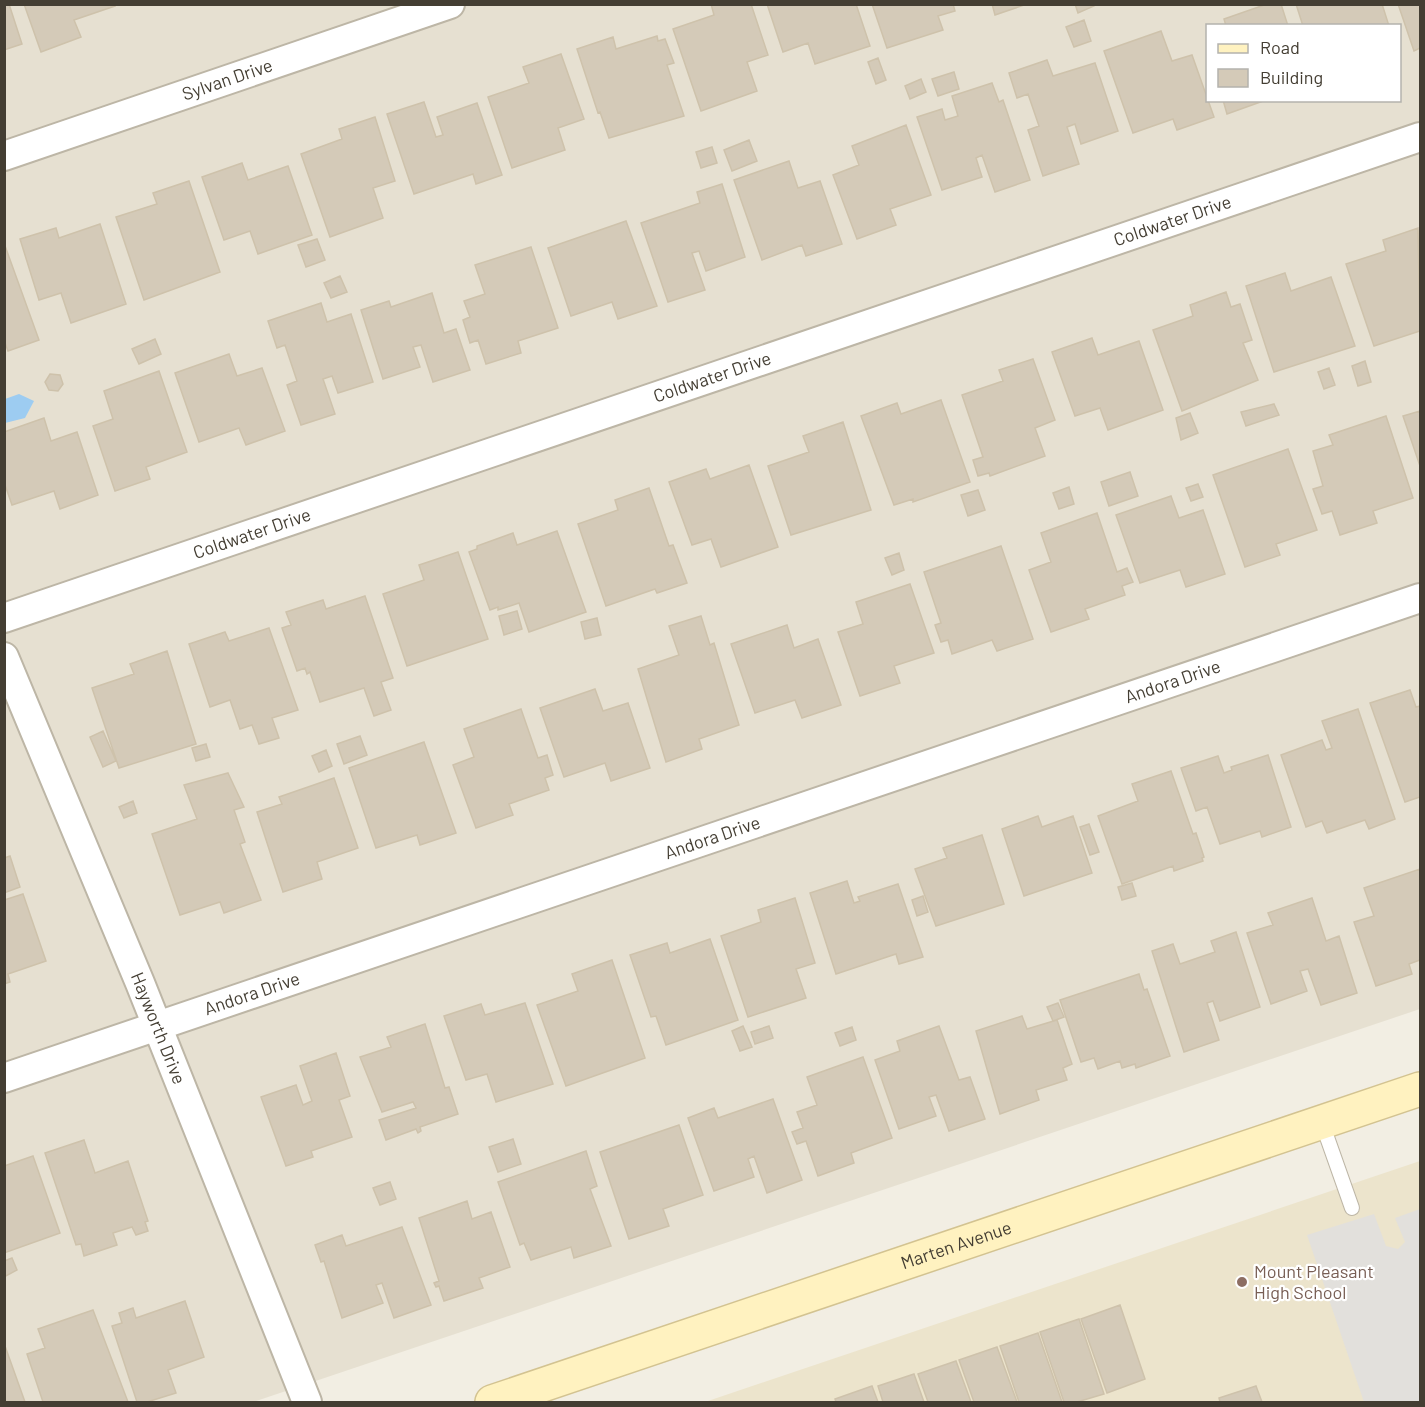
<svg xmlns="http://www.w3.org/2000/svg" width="1425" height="1407" font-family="Barlow,sans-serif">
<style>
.residential{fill:#e6e0d1;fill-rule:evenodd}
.education{fill:#ece4cc}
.parking{fill:#e2e0dc}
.water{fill:#9dccf1}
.building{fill:#d4cab8;stroke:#cec2ab;stroke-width:1.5}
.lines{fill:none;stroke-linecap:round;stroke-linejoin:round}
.lane-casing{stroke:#bdb6a6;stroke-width:16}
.street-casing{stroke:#bdb6a6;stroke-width:32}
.secondary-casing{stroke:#d3c391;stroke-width:36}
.lane{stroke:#fff;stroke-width:14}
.street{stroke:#fff;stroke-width:28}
.secondary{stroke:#fff2c0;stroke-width:33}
.education-dot{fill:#8d6e63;stroke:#fff;stroke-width:2}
.labels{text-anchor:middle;stroke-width:4.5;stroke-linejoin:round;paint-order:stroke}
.street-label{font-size:18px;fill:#443e33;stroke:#fff}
.education-label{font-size:18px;fill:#785e54;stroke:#fff;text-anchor:start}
</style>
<rect width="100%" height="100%" fill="#f2eee3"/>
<path class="residential" d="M5,5H1420V1009L253,1402H5ZM1208,26H1400V100H1208Z"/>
<path class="education" d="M1420,1161V1402H705Z"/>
<path class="parking" d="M1420,1209V1402H1364L1307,1235L1374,1214L1386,1246L1398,1249L1405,1242L1395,1218Z"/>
<path class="water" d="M19,394L34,401L25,418L5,423V399Z"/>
<path class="building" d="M4,4H9L22,44L4,50Z
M24,4H114L115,6L74,20L81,37L41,52Z
M711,4H751L768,55L747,62L757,91L701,111L673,29L714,15Z
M767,4H856L870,46L815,64L808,43L783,52Z
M872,4H953L955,11L938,16L943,30L887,48Z
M992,4H1027L995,15Z
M1075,4H1093L1094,6L1078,13Z
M1267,4H1281L1288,26H1226L1224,19Z
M1296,4H1382L1389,26H1303Z
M1398,4H1420V48L1414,51Z
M1084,20L1091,41L1074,47L1066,27Z
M1161,31L1172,61L1192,55L1214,117L1177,130L1173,119L1133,133L1104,51Z
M657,36L658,41L665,39L674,63L667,65L684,116L609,138L600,112L598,113L577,49L613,37L616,49Z
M561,54L584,119L558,128L565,150L512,168L488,97L529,83L523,67Z
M878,58L886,80L876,84L868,62Z
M1047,60L1053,76L1095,63L1118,131L1081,144L1075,124L1067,127L1079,164L1043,176L1028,130L1039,126L1028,94L1017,98L1009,73Z
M954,72L959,89L938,96L932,79Z
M921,79L926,92L910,99L905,86Z
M992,83L999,102L1003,100L1030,180L995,192L982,155L976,158L982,177L942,190L917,117L942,109L945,120L958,116L952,96Z
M1223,100H1266L1227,114Z
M424,102L436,137L443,135L437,117L477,103L502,175L476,184L473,174L414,194L387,114Z
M375,117L395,181L373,188L383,218L330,237L301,154L342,139L339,129Z
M906,125L931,195L890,209L896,225L857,239L833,175L859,165L852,146Z
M749,140L757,161L732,171L724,150Z
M712,147L717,163L701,168L696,152Z
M789,161L798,188L820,181L842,244L806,256L802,245L762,260L734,180Z
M242,163L248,180L288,166L312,235L258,254L250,231L224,240L202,177Z
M189,181L220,272L144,300L116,217L157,204L153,193Z
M722,184L745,257L706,271L699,251L692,253L705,290L668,302L641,223L700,203L697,192Z
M626,221L657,306L618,319L612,302L571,316L548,248Z
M100,224L126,304L71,323L61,293L39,300L20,239L56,228L59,238Z
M1418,228L1420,331L1374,346L1346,264L1386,251L1383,240Z
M317,239L325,260L306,267L298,245Z
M4,243L39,340L8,351L4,340Z
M531,247L558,328L518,341L521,353L486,364L478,340L470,343L463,320L470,317L464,301L485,294L475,265Z
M1285,273L1291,291L1331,277L1355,346L1274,372L1246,286Z
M340,276L347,292L331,298L324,283Z
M1226,292L1231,307L1240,304L1252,340L1243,343L1258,380L1182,411L1153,330L1193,316L1190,305Z
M432,293L444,333L456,329L470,370L433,382L421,345L413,347L420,367L383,379L361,310L389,301L391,307Z
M321,303L327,322L351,314L373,382L338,393L332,376L323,379L335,414L301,425L287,385L297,381L285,345L277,348L268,321Z
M1092,338L1098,355L1139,341L1163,410L1108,430L1100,408L1075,416L1052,352Z
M155,339L161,354L139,364L132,349Z
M229,354L237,376L262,368L285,431L246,445L239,428L199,442L175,373Z
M1033,359L1055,420L1035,428L1045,456L990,476L989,473L978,476L973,460L983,457L962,395L1003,381L999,370Z
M1365,361L1371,382L1358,386L1352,366Z
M1329,368L1335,385L1324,389L1318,372Z
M159,371L187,452L146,467L150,479L115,491L93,426L113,419L104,391Z
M50,374L60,375L63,384L58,391L49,390L45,382Z
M941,400L970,482L913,502V499L894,505L861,416L897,403L901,414Z
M1274,404L1279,415L1246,426L1241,412Z
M1420,411V466L1403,416Z
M1190,413L1198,433L1181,440L1176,418Z
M1386,416L1413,498L1373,511L1377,523L1340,535L1332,511L1322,514L1313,489L1323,486L1313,451L1333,445L1329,435Z
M44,418L51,441L77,432L98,495L60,509L54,491L12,505L4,482V432Z
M843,422L871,510L791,535L768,466L809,452L803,436Z
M1288,449L1317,530L1276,544L1280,555L1245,567L1213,475Z
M749,465L778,547L721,567L711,539L692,545L669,482L706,469L710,479Z
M1130,472L1138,496L1109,506L1101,482Z
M1198,484L1203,497L1191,501L1186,488Z
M1069,487L1074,504L1059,509L1053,493Z
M649,488L669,546L673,545L687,583L657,593L655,589L606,606L578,524L618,510L615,500Z
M978,490L985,510L968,516L961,495Z
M1171,496L1179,518L1203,510L1225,574L1186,587L1180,570L1140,583L1116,515Z
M1097,513L1117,572L1127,568L1133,582L1122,586L1125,595L1085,609L1089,619L1051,632L1029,570L1051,562L1041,533Z
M557,531L586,612L529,632L519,603L498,610V607L490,610L469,552L477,549V546L513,533L517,545Z
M1001,546L1033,639L997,651L992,640L952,654L948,640L941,642L935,625L941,623L924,572Z
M458,552L488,639L407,666L383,594L424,580L419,565Z
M899,553L904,570L892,575L885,558Z
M910,584L934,653L894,666L900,683L860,696L838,632L863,624L856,602Z
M365,596L393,678L381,682L391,710L374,716L364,688L320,702L310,672L307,674L305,668L297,671L282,628L291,625L286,612L323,600L326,609Z
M517,611L522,629L504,635L499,616Z
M701,616L710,645L714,643L739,725L699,739L702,749L666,762L638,669L679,655L669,626Z
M597,618L601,635L585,639L581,622Z
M787,625L794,648L818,639L841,705L802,718L795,700L755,713L731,644Z
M269,628L298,710L272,718L279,738L259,744L252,725L240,729L230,700L210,707L189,644L225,632L229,641Z
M167,651L196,744L119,768L92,688L134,674L130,664Z
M595,689L603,711L628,703L650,768L611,781L605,763L564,777L540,708Z
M1410,690L1416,707L1420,706V797L1405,802L1370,703Z
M521,709L538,758L547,755L553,775L545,778L549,790L509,804L513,815L476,828L453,765L474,757L464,729Z
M1358,709L1395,819L1369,829L1365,820L1327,833L1322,821L1306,827L1281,755L1322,740L1326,750L1332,748L1322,721Z
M103,731L116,761L103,767L90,737Z
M360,736L367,755L344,764L337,744Z
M424,742L456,833L420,845L417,835L376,848L349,768Z
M206,744L210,757L196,761L192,748Z
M326,750L332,766L319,772L312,756Z
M1268,755L1291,827L1262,837L1260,831L1220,844L1207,807L1196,811L1181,768L1218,756L1224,773L1232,770L1231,767Z
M1171,771L1193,834L1196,833L1204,857L1202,858L1203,861L1174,871L1173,866L1122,884L1098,816L1138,801L1132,784Z
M228,773L244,807L234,810L245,842L240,844L261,900L224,913L220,902L180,915L152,834L197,819L184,785Z
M334,778L358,848L317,862L322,879L283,892L257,812L282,804L279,797Z
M133,801L137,813L124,818L119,807Z
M1038,816L1042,827L1073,816L1092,873L1024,896L1002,829Z
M1089,824L1099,852L1090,855L1080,827Z
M982,835L1004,904L936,926L915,869L947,858L943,848Z
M10,856L20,887L4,893V858Z
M1420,869V960L1409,964L1412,974L1376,986L1354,922L1374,916L1364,888Z
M847,881L854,903L860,901L858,897L898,884L923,957L899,964L896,954L836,974L810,893Z
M1132,883L1136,896L1122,900L1118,887Z
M23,894L46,961L8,974L10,982L4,984V900Z
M923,896L928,912L917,916L912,900Z
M795,898L815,963L796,969L806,998L748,1017L721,936L761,922L758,910Z
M1312,898L1326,941L1339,936L1357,993L1321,1005L1308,969L1300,971L1307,991L1271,1004L1247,933L1273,925L1268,913Z
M1236,932L1260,1007L1220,1021L1213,1001L1207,1003L1219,1040L1184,1052L1152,951L1173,944L1180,964L1215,952L1211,941Z
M710,939L738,1020L666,1045L656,1016L651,1017L630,955L667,943L670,953Z
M612,960L645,1058L566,1086L537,1005L578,991L572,974Z
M1139,974L1144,990L1147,989L1170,1056L1136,1068L1135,1064L1122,1068L1120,1061L1098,1069L1094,1058L1081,1062L1060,1000Z
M525,1003L553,1084L496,1102L487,1074L466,1080L444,1016L481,1004L485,1015Z
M1058,1003L1064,1017L1053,1021L1047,1007Z
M1022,1016L1027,1029L1057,1020L1072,1064L1063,1068L1067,1080L1036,1090L1039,1100L1000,1114L976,1031Z
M425,1024L445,1088L449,1087L458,1114L420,1127L421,1131L418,1133L416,1129L386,1140L379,1120L416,1108L413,1102L382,1112L360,1057L391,1047L387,1037Z
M743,1026L752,1047L740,1051L732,1031Z
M769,1026L773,1038L755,1044L751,1032Z
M939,1026L959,1080L970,1077L985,1119L949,1131L936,1095L929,1097L936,1116L899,1129L875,1060L900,1051L897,1041Z
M852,1027L856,1040L840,1046L835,1033Z
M336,1053L350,1096L339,1100L352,1137L311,1151L313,1157L286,1166L261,1097L296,1085L303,1105L312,1101L300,1066Z
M863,1057L892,1138L851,1153L854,1163L818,1176L806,1141L797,1144L792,1132L803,1128L797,1112L817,1105L807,1077Z
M773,1099L802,1180L767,1193L754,1156L748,1159L754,1177L714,1191L688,1118L714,1108L718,1118Z
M679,1125L703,1195L663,1209L669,1226L629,1239L600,1152Z
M513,1139L521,1164L498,1172L489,1147Z
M84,1140L95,1173L128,1161L148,1221L145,1222L148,1231L136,1235L132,1227L113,1233L117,1245L84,1256L81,1244L76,1245L45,1153Z
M586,1151L597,1186L590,1189L611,1246L574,1258L571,1247L531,1260L524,1243L520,1245L498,1182Z
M33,1156L60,1233L4,1253V1166Z
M390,1182L396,1199L380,1205L373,1188Z
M467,1201L472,1219L491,1212L510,1267L479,1278L483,1288L444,1301L439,1286L436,1287L434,1283L439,1281L419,1218Z
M402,1227L431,1305L394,1318L382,1283L376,1285L383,1303L342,1318L324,1261L321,1262L315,1245L342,1235L346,1246Z
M12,1258L17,1270L4,1277V1261Z
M185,1301L204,1357L168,1370L176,1393L147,1402H137L112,1326L122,1323L119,1313L133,1308L136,1318Z
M1120,1305L1145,1379L1107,1393L1081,1319Z
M93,1310L128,1402H43L27,1354L45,1348L38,1329Z
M1079,1319L1104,1394L1077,1402H1064L1040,1332Z
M1038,1333L1062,1402H1019L1000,1346Z
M5,1346L25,1402H4Z
M997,1347L1017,1402H974L959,1360Z
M956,1361L971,1402H928L918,1374Z
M914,1374L924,1402H883L878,1386Z
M872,1386L878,1402H836L835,1399Z
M1256,1386L1262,1402H1220L1219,1398Z"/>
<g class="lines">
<g class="lane-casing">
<path id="lane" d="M1322,1123L1352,1208"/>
</g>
<g class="street-casing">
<g id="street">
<path id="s1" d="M4,156L450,4"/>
<path id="s2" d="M4,618L1420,137"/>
<path id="s3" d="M4,657L140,983L307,1402"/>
<path id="s4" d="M4,1078L1420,598"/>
</g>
</g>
<g class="secondary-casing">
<g id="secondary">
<path id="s5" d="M492,1402L1420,1089"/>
</g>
</g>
<use href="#lane" class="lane"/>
<use href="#street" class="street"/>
<use href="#secondary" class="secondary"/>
</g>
<circle class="education-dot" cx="1242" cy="1282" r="6"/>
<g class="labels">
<g class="street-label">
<text dy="6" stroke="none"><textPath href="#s1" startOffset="236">Sylvan Drive</textPath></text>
<text dy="6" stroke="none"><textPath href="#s2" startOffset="1234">Coldwater Drive</textPath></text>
<text dy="6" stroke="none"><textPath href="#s2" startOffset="748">Coldwater Drive</textPath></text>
<text dy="6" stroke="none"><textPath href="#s2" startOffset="262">Coldwater Drive</textPath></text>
<text dy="6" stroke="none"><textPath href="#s4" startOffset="1234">Andora Drive</textPath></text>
<text dy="6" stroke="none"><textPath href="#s4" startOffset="748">Andora Drive</textPath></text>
<text dy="6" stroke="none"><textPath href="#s4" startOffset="262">Andora Drive</textPath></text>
<text dy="6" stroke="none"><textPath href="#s3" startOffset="402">Hayworth Drive</textPath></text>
<text dy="6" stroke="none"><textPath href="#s5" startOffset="490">Marten Avenue</textPath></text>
</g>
<g class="education-label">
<text x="1254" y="1278">Mount Pleasant<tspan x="1254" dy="21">High School</tspan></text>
</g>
</g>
<rect width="1425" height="1407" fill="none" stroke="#443e33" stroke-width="12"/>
<rect x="1206" y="24" width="195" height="78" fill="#ffffff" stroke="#b4b2ad" stroke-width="1.5"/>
<rect x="1218" y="44" width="30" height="9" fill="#fff2c0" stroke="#b4b2ad" stroke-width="1.5"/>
<text x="1260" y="54" font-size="18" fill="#443e33">Road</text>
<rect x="1218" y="69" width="30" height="18" fill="#d4cab8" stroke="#b4b2ad" stroke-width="1.5"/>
<text x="1260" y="84" font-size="18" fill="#443e33">Building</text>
</svg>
